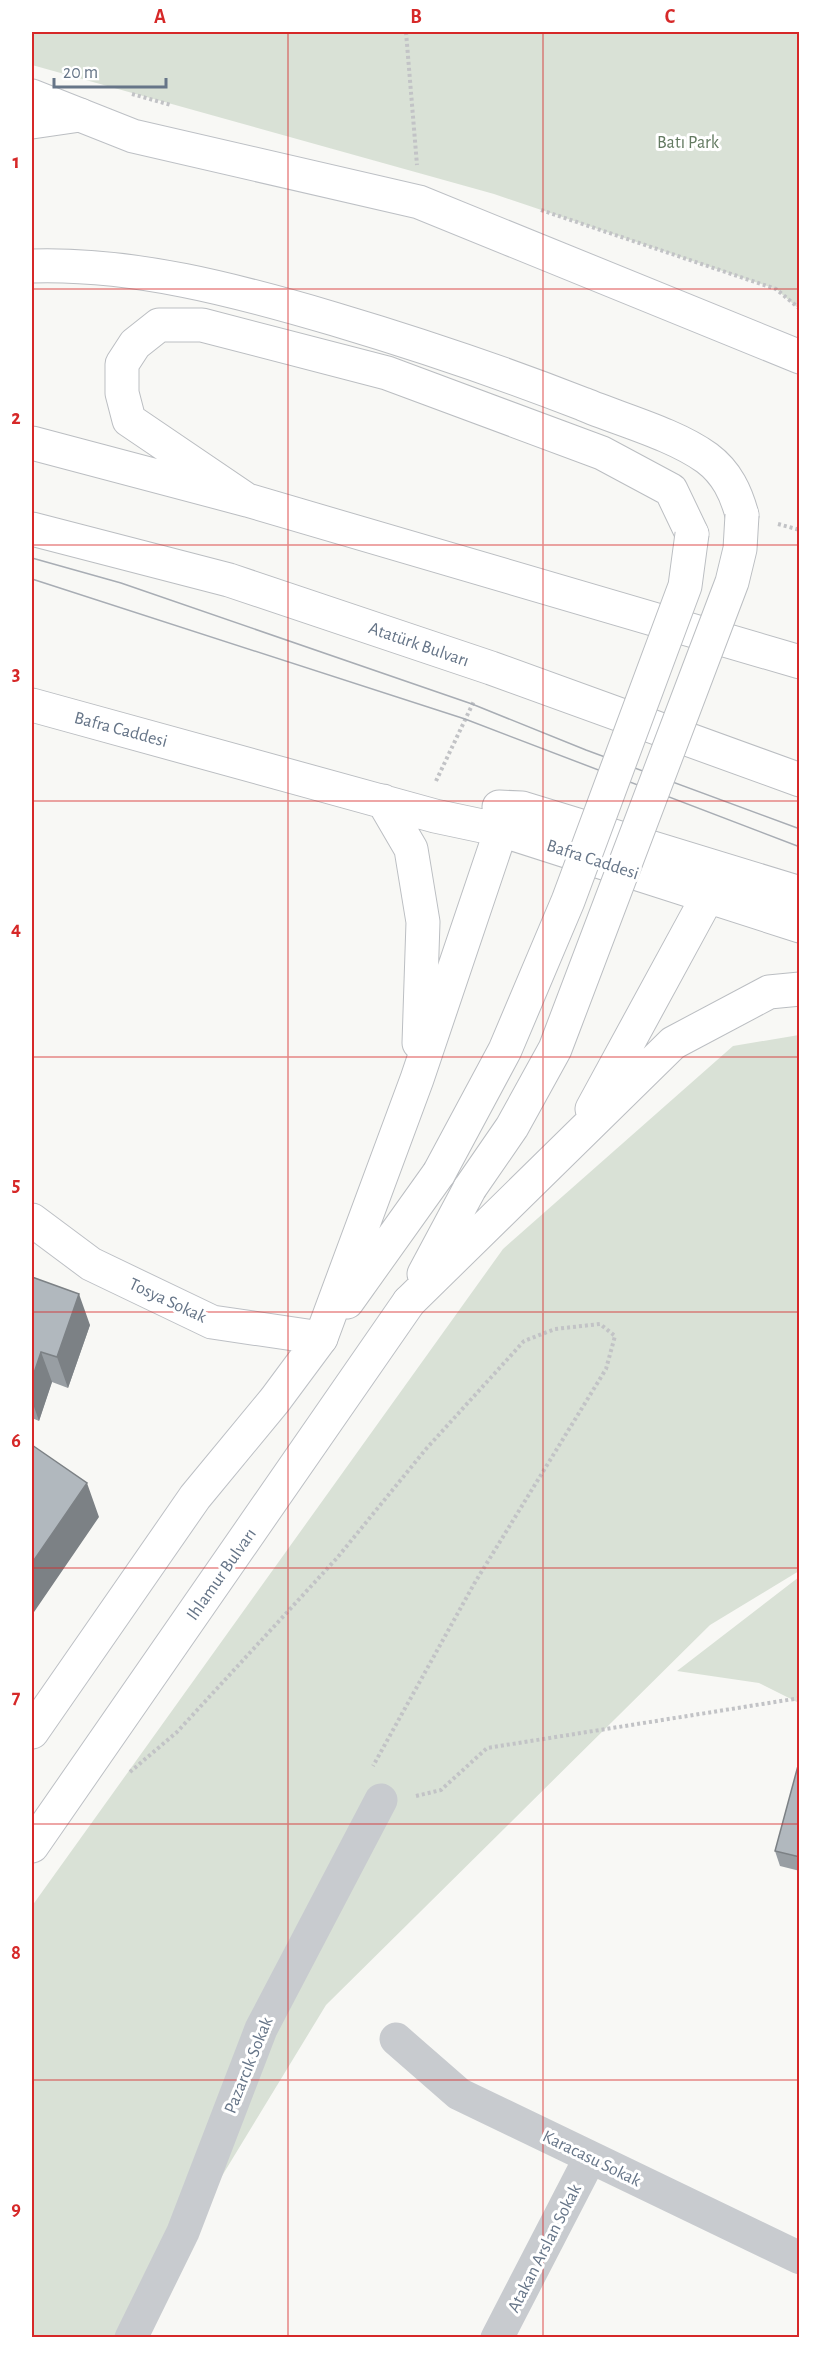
<svg xmlns="http://www.w3.org/2000/svg" width="831" height="2369" font-family="'Alegreya Sans',sans-serif">
<style>
.green{fill:#d9e1d6}
.lines{fill:none;stroke-linecap:round;stroke-linejoin:round}
.secondary-casing{stroke:#bdc0c5;stroke-width:35}
.primary-casing{stroke:#bbbec2;stroke-width:35}
.path{stroke:#c2c3c6;stroke-width:4;stroke-dasharray:3 3;stroke-linecap:butt}
.street{stroke:#c8cbcf;stroke-width:33}
.secondary{stroke:#fff;stroke-width:33}
.primary{stroke:#fff;stroke-width:33}
.tram{stroke:#a8adb4;stroke-width:1.5}
.primary-bridge-casing{stroke:#bbbec2;stroke-width:35;stroke-linecap:butt}
.primary-bridge{stroke:#fff;stroke-width:33}
.wall{fill:#989ea3}
.shaded-wall{fill:#7c8185}
.building{fill:#b1b8be;stroke:#7c8185;stroke-width:1.5}
.grid{fill:none;stroke:#d62828;stroke-width:1.5;stroke-opacity:0.55}
.labels{text-anchor:middle;stroke-width:6;stroke-linejoin:round;paint-order:stroke}
.park-label{font-size:18px;fill:#637a61;stroke:#fff}
.street-label{font-size:18px;fill:#667588;stroke:#fff}
.neatline{fill:none;stroke:#d62828;stroke-width:2}
.grid-label{font-size:20px;text-anchor:middle;font-weight:bold;fill:#d62828}
</style>
<rect width="100%" height="100%" fill="#f8f8f5"/>
<path class="green" d="M32,32H799V309L776,289L494,194L32,65Z
M799,1035V1571L710,1625L326,2005L124,2337L32,2338V1906L503,1249L733,1046Z
M799,1577V1703L759,1683L677,1671Z"/>
<g class="lines">
<g class="secondary-casing">
<path id="secondary" d="M32,96L133,136L419,202L800,357
M32,1220L91,1264L212,1322L321,1338L275,1400L195,1497L32,1732
M32,1846L409,1302"/>
</g>
<g class="primary-casing">
<path id="primary" d="M32,122L80,115
M32,266C134,263 236,290 334,319C418,344 501,372 583,404C621,420 674,434 707,458C727,473 736,493 742,515
M32,443L247,500L800,662
M247,500L129,420L122,393V364L135,344L159,325H202L387,373L602,453L671,490L692,534
M32,529L229,580L491,668L800,780
M32,705L435,816L501,830L800,926
M383,801L411,849L423,922L419,1043
M499,807L522,808L800,893
M592,1109L708,896L703,876
M424,1274L470,1188
M347,1302L439,1173
M409,1302L673,1043L769,992L800,989
M321,1338L417,1079L501,830L522,808"/>
</g>
<path class="path" d="M406,32L417,165
M132,94L171,105
M541,210L776,289L800,309
M778,524L800,530
M436,781L474,701
M130,1772L177,1732L337,1558L426,1449L524,1341L555,1329L600,1324L615,1336L606,1369L474,1584L373,1766
M416,1796L441,1790L487,1748L800,1698"/>
<path class="street" d="M396,2039L459,2094L800,2258
M131,2338L183,2232L261,2029L381,1800
M497,2338L590,2158"/>
<use href="#secondary" class="secondary"/>
<use href="#primary" class="primary"/>
<path class="tram" d="M32,558L121,583L472,704L586,750L800,829
M32,579L465,719L800,847"/>
<g class="primary-bridge-casing">
<path id="primary-bridge" d="M439,1173L505,1050L568,901L685,586L692,534
M470,1188L512,1127L555,1049L732,582L740,549L742,515"/>
</g>
<use href="#primary-bridge" class="primary-bridge"/>
</g>
<path class="wall" d="M32,1277L90,1325L68,1388L52,1382L39,1421L32,1418Z
M800,1762V1871L780,1866L775,1851Z"/>
<path class="shaded-wall" d="M79,1294L90,1325L68,1388L57,1357Z
M41,1352L52,1382L39,1421L32,1401V1379Z
M87,1483L99,1517L32,1615V1563Z"/>
<path class="building" d="M32,1277L79,1294L57,1357L41,1352L32,1379Z
M32,1445L87,1483L32,1563Z
M799,1762H800V1857L775,1851Z"/>
<path class="grid" d="M288,32V2338M543,32V2338M32,289H800M32,545H800M32,801H800M32,1057H800M32,1312H800M32,1568H800M32,1824H800M32,2080H800"/>
<g class="labels">
<g class="park-label">
<text x="688" y="148">Batı Park</text>
</g>
<g class="street-label">
<text transform="translate(419 644) rotate(19)" y="6">Atatürk Bulvarı</text>
<text transform="translate(121 729) rotate(15)" y="6">Bafra Caddesi</text>
<text transform="translate(593 859) rotate(18)" y="6">Bafra Caddesi</text>
<text transform="translate(168 1300) rotate(25)" y="6">Tosya Sokak</text>
<text transform="translate(221 1574) rotate(-55)" y="6">Ihlamur Bulvarı</text>
<text transform="translate(248 2065) rotate(-68)" y="6">Pazarcık Sokak</text>
<text transform="translate(592 2158) rotate(26)" y="6">Karacasu Sokak</text>
<text transform="translate(544 2248) rotate(-63)" y="6">Atakan Arslan Sokak</text>
</g>
</g>
<rect width="831" height="2369" fill="none" stroke="#ffffff" stroke-width="66"/>
<path d="M54 78v9h112v-9" fill="none" stroke="#667588" stroke-width="3"/>
<text x="63" y="78" font-size="18" fill="#667588" stroke="#ffffff" stroke-width="4.5" paint-order="stroke">20 m</text>
<rect x="33" y="33" width="765" height="2303" class="neatline"/>
<g class="grid-label">
<text x="160" y="23">A</text>
<text x="416" y="23">B</text>
<text x="670" y="23">C</text>
<text x="16" y="168">1</text>
<text x="16" y="424">2</text>
<text x="16" y="680">3</text>
<text x="16" y="935">4</text>
<text x="16" y="1191">5</text>
<text x="16" y="1447">6</text>
<text x="16" y="1703">7</text>
<text x="16" y="1959">8</text>
<text x="16" y="2215">9</text>
</g>
</svg>
